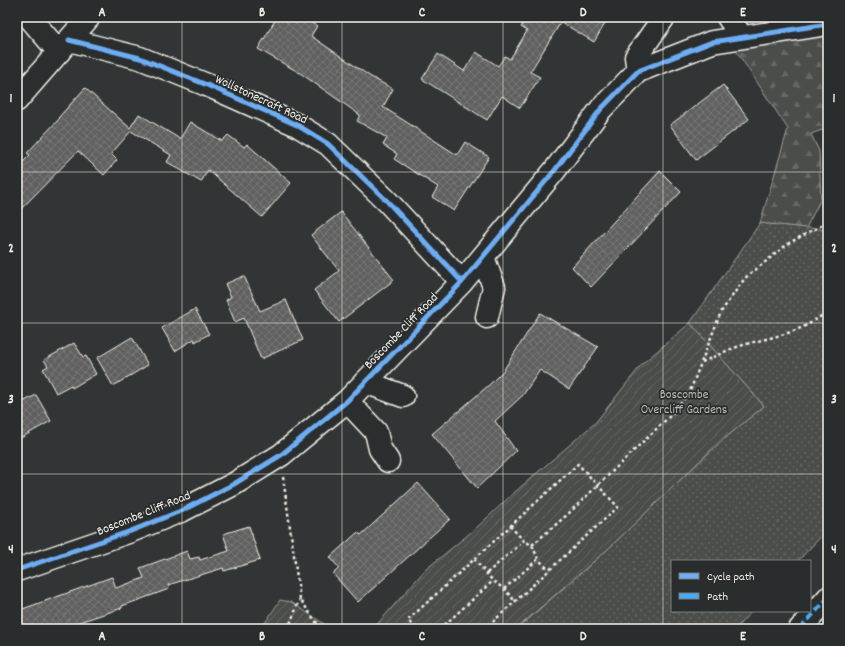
<svg xmlns="http://www.w3.org/2000/svg" width="845" height="646" font-family="Dekko,sans-serif">
<style>
.grass{fill:url(#grass-dots);stroke:#a09f9a}
.forest{fill:url(#forest-firs);stroke:#a09f9a}
.garden{fill:url(#garden-furrows);stroke:#a09f9a}
.building{fill:url(#building-cross-hatch);stroke:#f4f1e8}
.lines{fill:none;stroke-linecap:round;stroke-linejoin:round}
.minor-casing{stroke:#f4f1e8;stroke-width:25}
.path{stroke:#f4f1e8;stroke-width:2.5;stroke-dasharray:3 3;stroke-linecap:butt}
.minor{stroke:#2a2d2e;stroke-width:22}
.quiet{stroke:#46acf6;stroke-width:4;stroke-dasharray:8 4;stroke-linecap:butt}
.cycleway-casing{stroke:#2a2d2e;stroke-width:8}
.cycleway{stroke:#6dadf4;stroke-width:5}
.grid{fill:none;stroke:#f4f1e8;stroke-width:1;stroke-opacity:0.55}
.labels{text-anchor:middle;stroke-width:3.5;stroke-linejoin:round;paint-order:stroke}
.street-label{font-size:13px;fill:#f4f1e8;stroke:#2a2d2e}
.park-label{font-size:13px;fill:#b9b8b1;stroke:#2a2d2e}
.neatline{fill:none;stroke:#f4f1e8;stroke-width:1.5}
.grid-label{font-size:13px;text-anchor:middle;font-weight:bold;fill:#f4f1e8}
</style>
<defs>
<pattern id="grass-dots" width="8" height="8" patternUnits="userSpaceOnUse"><rect width="8" height="8" fill="#4b4d4c"/><path d="M2 2h.1M6 6h.1" fill="none" stroke="#666766" stroke-width="1.8" stroke-linecap="round"/></pattern>
<pattern id="forest-firs" width="22" height="20" patternUnits="userSpaceOnUse"><rect width="22" height="20" fill="#4b4d4c"/><path d="M5 1l3.5 6h-7zM16 11l3.5 6h-7z" fill="#666766"/></pattern>
<pattern id="garden-furrows" width="10" height="10" patternUnits="userSpaceOnUse"><rect width="10" height="10" fill="#4b4d4c"/><path d="M-1 1l2-2M0 10L10 0M9 11l2-2" fill="none" stroke="#666766"/></pattern>
<pattern id="building-cross-hatch" width="8" height="8" patternUnits="userSpaceOnUse"><rect width="8" height="8" fill="#5f605f"/><path d="M0 0l8 8M0 8l8-8" fill="none" stroke="#777776"/></pattern>
</defs>
<rect width="100%" height="100%" fill="#323535"/>
<filter id="ink" filterUnits="userSpaceOnUse"><feTurbulence type="fractalNoise" baseFrequency=".025" numOctaves="2"/><feDisplacementMap in="SourceGraphic" scale="8" xChannelSelector="R" yChannelSelector="G"/><feConvolveMatrix kernelMatrix="1 2 1 2 8 2 1 2 1" color-interpolation-filters="sRGB"/></filter>
<g filter="url(#ink)">
<path class="grass" d="M760,223L828,230V529L798,561H672V611H752L735,629H517L609,548L719,443L764,406L690,323Z"/>
<path class="forest" d="M828,30V128L811,134L819,151L821,199L806,228L760,223L788,129L735,49Z"/>
<path class="garden" d="M690,323L764,406L719,443L609,548L516,629H373L425,570L475,529L516,491L595,423L643,363Z
M280,600L291,602L332,629H261Z"/>
<path class="building" d="M277,17H303L317,26L311,36L371,77L393,89L383,107L414,127L457,155L465,142L489,157L454,211L432,197L438,187L394,159L397,154L383,145L387,138L357,121L360,115L300,73L258,49Z
M527,17H609L594,42L561,22L530,72L540,77L520,108L502,96L487,120L422,79L438,54L464,71L476,52L498,66L505,56L510,59L527,31L521,27Z
M723,85L749,119L696,160L670,125Z
M85,88L130,128L139,114L180,139L190,122L222,141L228,135L244,147L247,144L291,183L262,217L208,170L201,182L167,162L171,155L131,131L111,154L117,160L104,175L78,151L17,213V168L30,155L27,153L60,118L59,117Z
M660,171L681,192L591,287L572,267Z
M341,212L394,280L339,322L314,290L339,271L311,235Z
M244,276L260,311L286,300L303,340L261,359L244,318L235,322L226,300L231,297L225,284Z
M195,309L209,334L195,342L194,339L175,351L162,328Z
M540,313L598,347L569,389L540,370L523,395L495,421L516,451L477,488L432,434L489,385L503,371Z
M132,337L148,365L113,386L97,358Z
M74,343L83,357L86,356L96,374L72,388L71,385L56,393L43,369L48,366L44,360Z
M36,395L51,421L17,440V405Z
M418,483L450,519L358,602L333,574L339,568L330,557L358,532L361,535Z
M249,526L260,560L224,571L223,568L168,585L169,589L122,606V608L58,629H17V611L112,577L116,588L144,578L140,568L187,551L190,559L199,557L200,560L229,551L223,534Z"/>
<g class="lines">
<g class="minor-casing">
<path id="minor" d="M29,17L59,52
M728,17L742,37
M69,40L140,58L207,85L297,125L328,144L387,201L462,282
M638,71L636,57L664,17
M17,100L89,17
M483,257L494,287L487,317
M365,382L403,396
M347,401L376,432L380,449L388,461
M17,570L131,531L183,510L234,484L281,455L347,401L462,282L555,170L601,109L638,71L712,42L828,24
M800,629L828,598"/>
</g>
<path class="path" d="M702,362C714,357 725,351 737,347C773,335 795,337 828,311
M283,477L300,599L321,629
M510,526L524,541L532,545L538,559L549,570
M532,545L567,515L674,412L690,391L721,312L745,278L789,243L828,222
M474,559L493,581L504,589L515,601
M487,573L524,541
M504,589L538,559
M288,629L300,599
M415,629L408,620L578,464L618,507L485,629
M440,629L493,581"/>
<use href="#minor" class="minor"/>
<path class="quiet" d="M800,629L828,598"/>
<g class="cycleway-casing">
<path id="cycleway" d="M69,40L140,58L207,85L297,125L328,144L387,201L462,282
M17,570L131,531L183,510L234,484L281,455L347,401L462,282L555,170L601,109L638,71L712,42L828,24"/>
</g>
<use href="#cycleway" class="cycleway"/>
</g>
</g>
<path class="grid" d="M182,17V629M342,17V629M503,17V629M663,17V629M17,172H828M17,323H828M17,474H828"/>
<g class="labels">
<g class="street-label">
<text transform="translate(262 98) rotate(25)" y="5">Wollstonecraft Road</text>
<text transform="translate(400 330) rotate(-46)" y="5">Boscombe Cliff Road</text>
<text transform="translate(143 512) rotate(-22)" y="5">Boscombe Cliff Road</text>
</g>
<g class="park-label">
<text x="684" y="398">Boscombe<tspan x="684" dy="15">Overcliff Gardens</tspan></text>
</g>
</g>
<rect width="845" height="646" fill="none" stroke="#2a2d2e" stroke-width="44"/>
<rect x="671" y="560" width="140" height="52" fill="#2a2d2e" stroke="#7b7b78"/>
<rect x="679" y="573" width="20" height="6" fill="#6dadf4" stroke="#7b7b78"/>
<text x="707" y="580" font-size="12" fill="#f4f1e8">Cycle path</text>
<rect x="679" y="593" width="20" height="6" fill="#46acf6" stroke="#7b7b78"/>
<text x="707" y="600" font-size="12" fill="#f4f1e8">Path</text>
<rect x="22" y="22" width="801" height="602" class="neatline"/>
<g class="grid-label">
<text x="102" y="16">A</text>
<text x="262" y="16">B</text>
<text x="422" y="16">C</text>
<text x="583" y="16">D</text>
<text x="743" y="16">E</text>
<text x="11" y="102">1</text>
<text x="834" y="102">1</text>
<text x="11" y="252">2</text>
<text x="834" y="252">2</text>
<text x="11" y="403">3</text>
<text x="834" y="403">3</text>
<text x="11" y="553">4</text>
<text x="834" y="553">4</text>
<text x="102" y="640">A</text>
<text x="262" y="640">B</text>
<text x="422" y="640">C</text>
<text x="583" y="640">D</text>
<text x="743" y="640">E</text>
</g>
</svg>
